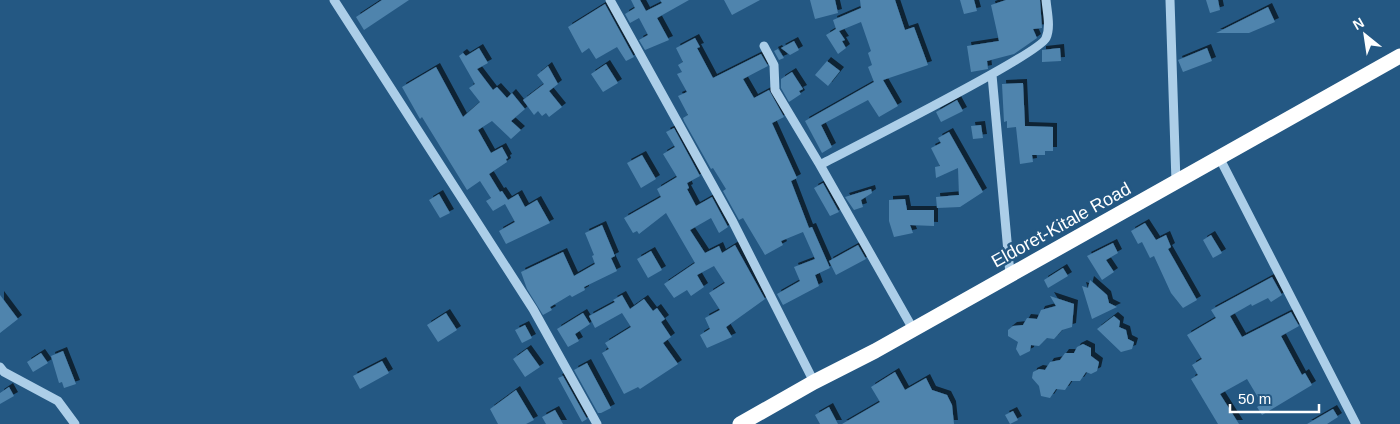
<svg xmlns="http://www.w3.org/2000/svg" width="1400" height="424" font-family="Helvetica,sans-serif">
<style>
.building{fill:#5084ad;filter:url(#shadow)}
.lines{fill:none;stroke-linecap:round;stroke-linejoin:round}
.minor{stroke:#accee8;stroke-width:9}
.highway{stroke:#fff;stroke-width:15}
.labels{text-anchor:middle;stroke-width:5;stroke-linejoin:round;paint-order:stroke}
.street-label{font-size:18px;fill:#fff;stroke:#245883}
</style>
<defs>
<filter id="shadow"><feDropShadow dx="4" dy="-4" stdDeviation="0" flood-color="#0009"/></filter>
</defs>
<rect width="100%" height="100%" fill="#245883"/>
<path class="building" d="M382,0H409L364,30L356,17Z
M631,0H640L646,11L662,3L660,0H689L657,18L669,40L645,50L639,40L648,35L639,18L630,23L625,14L635,8Z
M724,0H760L732,15Z
M810,0H835L838,13L815,19Z
M860,0H895L905,30L914,27L928,65L883,80L898,106L879,117L868,100L821,125L832,147L822,153L805,121L874,82L868,67L872,65L868,53L871,51L861,22L839,31L845,40L842,41L846,48L838,54L826,35L836,29L833,20L861,8Z
M960,0H974L977,11L964,14Z
M1006,0H1040L1042,28L1033,29L1037,38L1014,54L987,61L988,69L971,72L967,46L999,41L991,5Z
M1206,0H1218L1220,10L1210,13Z
M605,4L634,57L626,61L617,47L596,59L589,48L582,53L568,27Z
M1268,7L1275,22L1249,33H1216Z
M695,38L700,47L697,48L713,78L761,54L768,66L743,79L754,98L769,90L784,117L772,123L797,178L791,181L809,228L812,227L830,268L815,275L819,286L783,305L777,294L800,281L794,267L815,259L803,232L781,241L783,245L765,255L743,218L739,220L723,191L726,189L713,168L711,169L684,121L683,118L688,115L678,96L687,92L677,74L682,72L678,65L683,62L676,48Z
M794,41L799,50L790,55L781,48Z
M479,48L488,63L477,69L493,90L497,87L507,98L512,93L525,109L511,121L521,130L511,139L492,121L478,130L491,153L502,147L508,158L506,159L507,162L489,174L500,192L502,191L508,200L518,194L525,207L537,200L550,223L506,244L499,231L515,222L505,204L493,211L486,201L491,198L480,181L467,190L422,117L420,119L402,87L436,67L463,117L480,102L469,88L475,84L459,56L463,53L466,56Z
M1060,48L1061,61L1042,62V50Z
M1207,48L1212,61L1183,72L1178,60Z
M778,49L784,58L779,60L774,51Z
M827,61L840,71L828,86L815,75Z
M606,64L618,83L603,92L591,74Z
M548,66L558,84L549,91L562,107L549,117L546,113L542,116L538,111L534,115L523,100L544,84L537,75Z
M792,72L803,89L799,91L801,94L789,102L781,88V79Z
M1023,83L1025,126L1053,127V151H1045V155H1032L1033,162L1020,164L1016,127L1007,128V121L1004,122L1002,84Z
M957,100L963,111L941,122L936,112Z
M981,125L983,138L973,139L971,126Z
M674,128L700,176L687,183L689,188L687,189L696,206L712,197L728,227L719,233L711,218L690,230L705,253L719,246L722,253L735,245L765,299L726,327L732,337L707,348L700,335L710,329L705,318L720,310L709,293L725,283L714,266L697,275L704,287L691,296L687,290L674,298L664,284L695,263L666,213L639,234L637,231L633,233L624,218L661,197L657,189L677,177L663,154L675,147L666,132Z
M949,132L983,192L960,207L937,208L936,197L959,195L958,168L936,178L935,167L940,166L931,148L941,143L938,138Z
M642,155L656,179L641,188L627,163Z
M823,183L839,212L830,216L814,188Z
M871,189L872,193L861,200L863,207L854,210L845,197Z
M439,194L450,213L440,218L429,200Z
M905,199L907,210H934V226L910,225L913,233L894,237L889,221V200Z
M1145,223L1156,240L1166,235L1171,247L1168,249L1197,300L1183,308L1171,293L1154,256L1150,258L1142,242L1138,244L1131,231Z
M602,225L615,256L611,258L617,271L584,287L585,290L572,297L570,295L550,307L552,310L543,315L527,289L521,272L563,252L574,276L595,264L592,256L594,255L585,233Z
M1211,235L1222,253L1213,258L1203,240Z
M1113,243L1118,253L1106,260L1114,272L1102,280L1087,256Z
M858,245L866,259L836,275L829,261Z
M651,251L662,270L648,278L637,259Z
M1063,268L1068,276L1048,288L1044,280Z
M1272,277L1282,295L1271,302L1268,298L1252,306L1251,304L1230,316L1242,337L1291,312L1299,326L1281,336L1302,375L1305,373L1312,385L1262,415L1257,407L1262,404L1247,379L1220,394L1239,424H1218L1191,379L1198,375L1192,365L1202,359L1187,335L1216,318L1211,310Z
M1090,280L1107,295L1109,303L1117,307L1092,319L1082,286L1088,288Z
M0,295L18,319L0,333Z
M622,295L630,309L644,299L653,311L657,308L665,319L661,322L671,337L663,343L678,364L640,389L638,387L624,394L602,353L609,349L605,343L631,327L622,313L595,328L589,316L615,302L613,300Z
M1050,296L1074,304L1072,327L1062,330L1054,339L1047,338L1039,346L1031,345L1030,351L1020,356L1016,349L1018,342L1008,336V330L1013,326L1023,325L1027,318L1037,319L1041,310L1056,306Z
M446,313L457,330L438,342L427,325Z
M583,313L590,324L575,334L579,341L568,347L557,329Z
M1114,316L1120,321L1119,327L1126,330L1128,339L1134,342L1132,349L1121,352L1097,329Z
M525,325L532,338L522,343L515,330Z
M1083,344L1091,348V356L1099,362L1097,371L1091,374L1086,372L1080,381H1071L1065,390L1056,389L1050,398L1041,396L1039,386L1032,378L1033,372L1039,369L1045,370L1050,362L1060,360L1065,353H1074L1077,347Z
M527,349L540,367L525,377L513,359Z
M63,351L76,384L64,388L62,382L59,383L51,356Z
M41,353L48,363L33,372L27,362Z
M382,361L389,373L360,389L353,376Z
M587,363L611,408L601,413H598L574,370Z
M895,372L905,390L926,378L932,390L947,395L952,405L954,424H842L880,402L871,387Z
M563,376L587,419L582,422L558,378Z
M9,387L14,396L0,404V393Z
M516,390L534,420L526,424H498L490,409Z
M829,407L838,424H820L815,415Z
M1333,409L1338,417L1327,424H1307Z
M555,410L563,424H546L542,417Z
M1013,411L1018,420L1010,424L1005,415Z"/>
<g class="lines">
<path class="minor" d="M334,0L533,309L597,424
M610,0L733,222L814,382
M1170,0L1176,182
M764,46L774,65L775,90L820,165L913,329
M992,75L1010,274
M1219,157L1356,424
M820,165C850,149 1040,54 1046,38C1051,27 1047,12 1046,0
M0,367L4,372L58,401L75,424"/>
<path class="highway" d="M740,424L814,382L875,351L1400,56"/>
</g>
<g class="labels">
<g class="street-label">
<text transform="translate(1061 225) rotate(-29)" y="6">Eldoret-Kitale Road</text>
</g>
</g>
<g transform="translate(1365 35) rotate(330)" stroke="#245883" stroke-width="4" paint-order="stroke">
<path d="M0-4L9 19L0 12L-9 19Z" fill="#ffffff"/>
<text y="-8" font-size="14" font-weight="bold" text-anchor="middle" fill="#ffffff">N</text>
</g>
<path d="M1230 404v8h89v-8" fill="none" stroke="#ffffff" stroke-width="2.5"/>
<text x="1238" y="404" font-size="15" fill="#ffffff" stroke="#245883" stroke-width="4" paint-order="stroke">50 m</text>
</svg>
